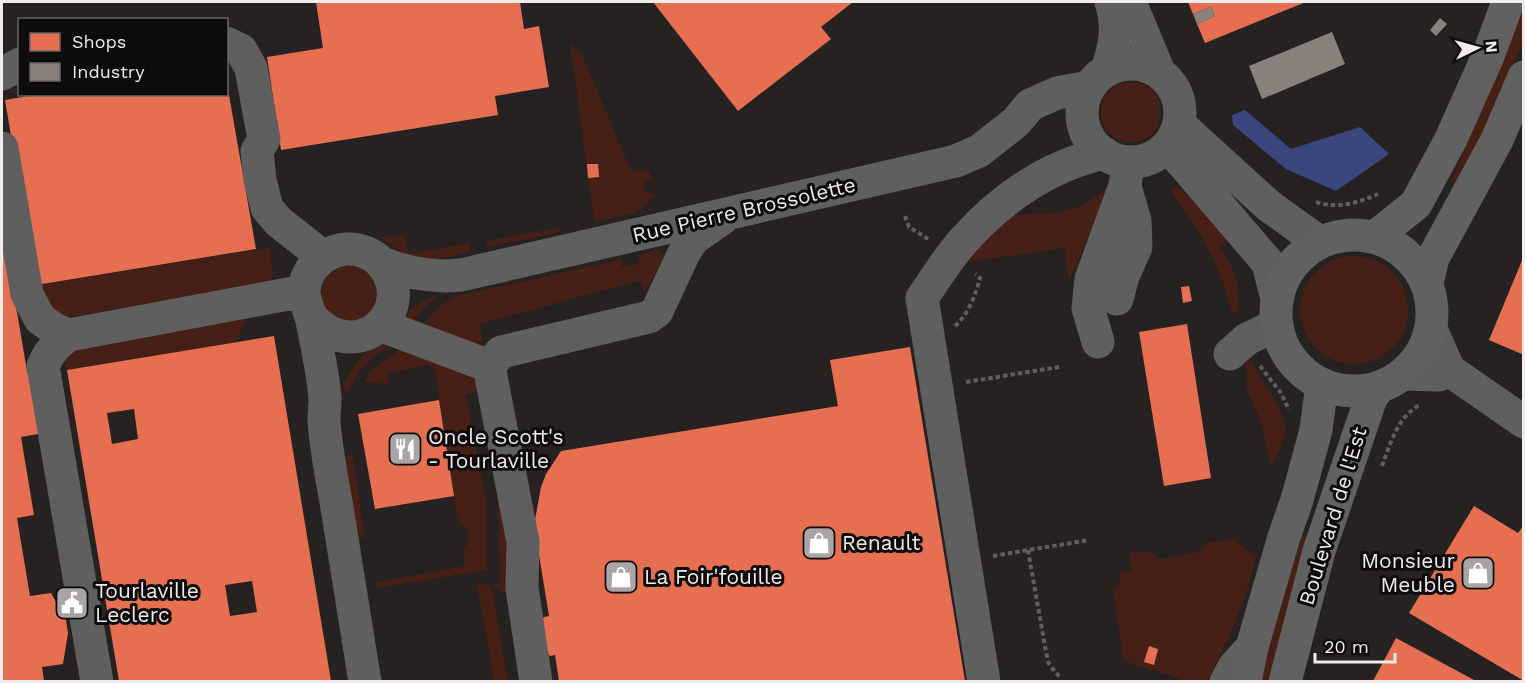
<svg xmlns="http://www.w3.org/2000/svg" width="1525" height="683" font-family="'Work Sans',sans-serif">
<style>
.green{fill:#462016}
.water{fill:#3a477e}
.shops{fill:#e76f51;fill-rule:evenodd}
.industry{fill:#8a817c}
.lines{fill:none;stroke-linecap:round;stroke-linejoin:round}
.path{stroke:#5f5e5e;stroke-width:4;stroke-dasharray:4.5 3;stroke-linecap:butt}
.minor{stroke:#605f60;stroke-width:33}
.major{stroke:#616161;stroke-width:33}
.labels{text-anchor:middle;stroke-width:6;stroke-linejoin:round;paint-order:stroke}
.street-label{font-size:21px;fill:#efeceb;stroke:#0d0b0b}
.poi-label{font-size:21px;fill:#efeceb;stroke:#0d0b0b;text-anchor:start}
</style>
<rect width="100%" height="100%" fill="#252221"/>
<path class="green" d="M1523,8V42L1471,162L1458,183L1452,180Z
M570,43L583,56L630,169L640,172L649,170L652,179L643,183L647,194L653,193L654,197L635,213L594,222Z
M1101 112a30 30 0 1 1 60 0a30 30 0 1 1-60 0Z
M1112,183L1069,280L1064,248L974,261L967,260C978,248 989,232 1002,222C1016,210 1043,216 1061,212C1081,208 1097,197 1112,183Z
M1175,187L1179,188L1185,192L1231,234L1219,248C1238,269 1238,284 1238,310L1232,314C1225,282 1212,252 1194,225C1187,214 1179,205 1173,194L1172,189Z
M557,228L564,231L486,247V241Z
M405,236L409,254L471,243L469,251C450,256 427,265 408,256C399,251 389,243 380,237Z
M270,248L273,277L264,284L73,316C49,317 46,304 36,285Z
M656,250L665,256L645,291L641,280L480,324L482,343L467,345L421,328C432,313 441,303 458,296L622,259V267L639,264L638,255Z
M1300 310a54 54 0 1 1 108 0a54 54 0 1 1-108 0Z
M321 294a28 28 0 1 1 56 0a28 28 0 1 1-56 0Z
M442,293L422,310L411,326L401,322C413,306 423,300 442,293Z
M249,313L236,342L67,370L64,359L73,345Z
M381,341L396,342C371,357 359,367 348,394L342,388C351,367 362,354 381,341Z
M406,345L473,376L484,390L466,395L487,505V570L377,588V582L465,566L463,550L467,544L469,531L457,519L435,369L428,365L388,373V384L364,382L370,371Z
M1246,362H1252C1262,386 1286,405 1285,433C1284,444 1275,458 1271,468L1261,422L1247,390Z
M353,455L365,539L354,535L341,456Z
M505,503L508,533L507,591L502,592L493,585L500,582L498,504Z
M1303,534L1309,537L1274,681L1258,682L1279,607Z
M1233,539L1256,556C1247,600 1228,642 1207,681H1184L1170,675L1133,665L1123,658L1113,588L1121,585L1118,573L1131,571L1129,553L1149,552L1160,559L1199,552L1208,543Z
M477,584L489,585L493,592L508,681H494Z"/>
<path class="water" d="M1245,110L1291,149L1360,127L1389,154L1336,191L1286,169L1233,125L1232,115Z"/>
<path class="shops" d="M316,2H520L524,29L539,26L549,87L495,96L498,115L281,150L267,57L323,48Z
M653,2H853L821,27L831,39L738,111Z
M1188,2H1306L1205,43L1197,24L1215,16L1211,7L1193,14Z
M226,78L256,249L36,285L5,100L40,94H226Z
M587,164H598L599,177L588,178Z
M2,224L27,371L40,418L38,434L21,437L34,515L17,518L30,596L51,593L66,620L68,633L63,664L42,667L44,681H2Z
M1523,258H1524V355L1489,340Z
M1189,286L1192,301L1183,303L1181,287Z
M1187,324L1211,478L1164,486L1139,332Z
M274,336L331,681H119L67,370ZM134,409L138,439L112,444L107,413ZM252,581L257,612L230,616L225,585Z
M910,347L965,681H559L555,655L550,656L547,653L541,621L544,617L549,616L536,537L535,520L541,487L546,474L561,451L838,406L830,360Z
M439,400L454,496L375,509L358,414Z
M1474,506L1518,533L1524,525V681L1409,613Z
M1396,638L1476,681H1373Z
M1149,646L1158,649L1154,665L1144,662Z"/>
<path class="industry" d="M1211,7L1215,16L1197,24L1193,14Z
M1440,18L1447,24L1436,36L1430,30Z
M1332,32L1345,64L1262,99L1249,66Z"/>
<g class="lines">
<path class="path" d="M1316,202C1337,209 1358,203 1378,194
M905,216L909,227L928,239
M955,326C968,315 976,294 980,278L975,274
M1260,366L1281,393L1289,410
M966,382L1059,367
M1382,466C1390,444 1398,416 1420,405
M1028,550L1046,652L1049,664L1061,679
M993,556L1089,540"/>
<path class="minor" d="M1130,2L1159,72
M226,43L241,50L251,68L264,139L257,151L260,180L267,208L279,222L312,248L318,261
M1082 113a49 49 0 1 1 98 0a49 49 0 1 1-98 0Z
M1107,70C1115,46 1119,26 1111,2
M2,74L20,64
M1179,124L1269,206L1319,242
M1168,146L1268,263L1277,299
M2,148L27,294L40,319L56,330L69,335
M382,263C407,273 434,278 461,275L956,161L979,151L1016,122L1030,105L1057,93L1089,87
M1117,299L1123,276L1136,247L1135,221L1125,186
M312,318C358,368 419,309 382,264C374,254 359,248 346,249C324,251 305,269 304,291C304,302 310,311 312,321C317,346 323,373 325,398C325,405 324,413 324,420C326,454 334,487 339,520C348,574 356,628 365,682
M380,325L489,366
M1431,329L1449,370L1524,422
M1098,342L1088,308L1091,279L1125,186L1128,162
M1230,354L1247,339L1276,325
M1403,374L1439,375L1449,370
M97,682L43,366C49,352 56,344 69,335L304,291
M536,682L522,588L523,542L489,366L501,352L649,317L657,311L684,253L693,239L723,218
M984,682L922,298C936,278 949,256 965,239C1003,197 1048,166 1104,153
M1226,682L1234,667L1252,647"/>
<path class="major" d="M1276 313a78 78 0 1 1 156 0a78 78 0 1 1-156 0Z
M1375,237L1416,204L1451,139L1488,56L1508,2
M1427,283L1433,258L1497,140L1524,77
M1245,682L1252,647L1284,537L1297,500L1316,430L1322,384
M1285,682L1319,551L1371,398L1378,388"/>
</g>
<defs>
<g id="restaurant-square" transform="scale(1.725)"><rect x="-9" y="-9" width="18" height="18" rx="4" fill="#a8a5a4" stroke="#0d0b0b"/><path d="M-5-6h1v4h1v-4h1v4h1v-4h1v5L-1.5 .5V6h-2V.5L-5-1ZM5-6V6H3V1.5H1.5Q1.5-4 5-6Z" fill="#fff"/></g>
<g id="shop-square" transform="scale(1.725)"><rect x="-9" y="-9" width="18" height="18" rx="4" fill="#a8a5a4" stroke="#0d0b0b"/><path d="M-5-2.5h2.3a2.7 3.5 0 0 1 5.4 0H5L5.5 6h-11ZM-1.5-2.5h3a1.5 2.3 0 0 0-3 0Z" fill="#fff"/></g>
<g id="civic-square" transform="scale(1.725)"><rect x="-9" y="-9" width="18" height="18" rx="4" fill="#a8a5a4" stroke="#0d0b0b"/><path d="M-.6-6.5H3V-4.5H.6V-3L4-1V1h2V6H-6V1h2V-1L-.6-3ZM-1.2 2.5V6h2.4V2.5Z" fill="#fff"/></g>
</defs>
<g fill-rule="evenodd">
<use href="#restaurant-square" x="405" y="449"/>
<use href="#shop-square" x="819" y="543"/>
<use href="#shop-square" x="1478" y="573"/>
<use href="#shop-square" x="621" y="577"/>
<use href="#civic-square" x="72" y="603"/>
</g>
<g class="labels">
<g class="street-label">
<text transform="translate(744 210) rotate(-13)" y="7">Rue Pierre Brossolette</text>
<text transform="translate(1333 516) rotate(-73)" y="7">Boulevard de l'Est</text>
</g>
<g class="poi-label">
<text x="428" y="444">Oncle Scott's<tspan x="428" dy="24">- Tourlaville</tspan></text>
<text x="842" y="550">Renault</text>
<text x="1455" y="568" text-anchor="end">Monsieur<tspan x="1455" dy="24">Meuble</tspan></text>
<text x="644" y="584">La Foir'fouille</text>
<text x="95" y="598">Tourlaville<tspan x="95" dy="24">Leclerc</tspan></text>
</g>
</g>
<rect width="1525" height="683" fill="none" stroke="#efeceb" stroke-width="6"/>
<rect x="18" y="18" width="210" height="78" fill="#0d0b0b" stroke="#676565" stroke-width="1.5"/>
<rect x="30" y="33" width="30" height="18" fill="#e76f51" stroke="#676565" stroke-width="1.5"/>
<text x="72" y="48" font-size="18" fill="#efeceb">Shops</text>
<rect x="30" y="63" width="30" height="18" fill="#8a817c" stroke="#676565" stroke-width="1.5"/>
<text x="72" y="78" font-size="18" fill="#efeceb">Industry</text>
<g transform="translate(1477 48) rotate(85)" stroke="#0d0b0b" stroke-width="4.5" paint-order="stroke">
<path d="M0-4.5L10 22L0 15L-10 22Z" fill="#efeceb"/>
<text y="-9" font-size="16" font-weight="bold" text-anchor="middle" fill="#efeceb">N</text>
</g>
<path d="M1315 653v9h80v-9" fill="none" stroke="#efeceb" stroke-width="3"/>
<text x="1324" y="653" font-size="18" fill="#efeceb" stroke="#0d0b0b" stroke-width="4.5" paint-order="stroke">20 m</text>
</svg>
